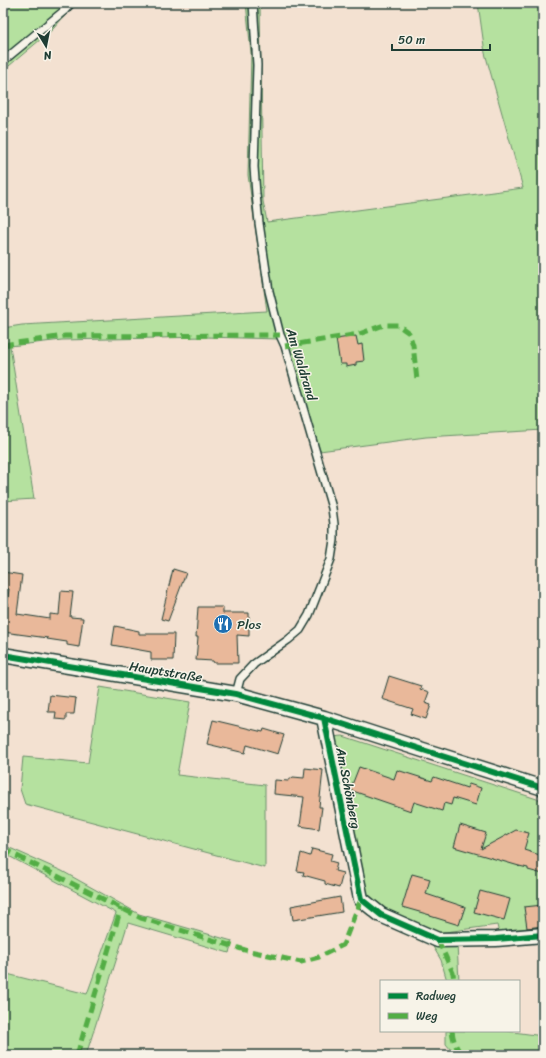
<svg xmlns="http://www.w3.org/2000/svg" width="546" height="1058" font-family="Sriracha,sans-serif">
<style>
.green{fill:#b5e19f;stroke:#6a8f6a}
.building{fill:#e9b89a;stroke:#1f3d34}
.lines{fill:none;stroke-linecap:round;stroke-linejoin:round}
.lane-casing{stroke:#1f3d34;stroke-width:10}
.street-casing{stroke:#1f3d34;stroke-width:17}
.lane{stroke:#f7f3e8;stroke-width:7}
.street{stroke:#f7f3e8;stroke-width:14}
.quiet{stroke:#52ad45;stroke-width:5;stroke-dasharray:10 5;stroke-linecap:butt}
.cycleway-casing{stroke:#f7f3e8;stroke-width:8}
.cycleway{stroke:#00873e;stroke-width:6}
.labels{text-anchor:middle;stroke-width:3;stroke-linejoin:round;paint-order:stroke}
.street-label{font-size:13px;fill:#1f3d34;stroke:#f7f3e8}
.poi-label{font-size:13px;fill:#1f3d34;stroke:#f7f3e8;text-anchor:start}
</style>
<rect width="100%" height="100%" fill="#f3e1d1"/>
<filter id="ink" filterUnits="userSpaceOnUse"><feTurbulence type="fractalNoise" baseFrequency=".025" numOctaves="2"/><feDisplacementMap in="SourceGraphic" scale="8" xChannelSelector="R" yChannelSelector="G"/><feConvolveMatrix kernelMatrix="1 2 1 2 8 2 1 2 1" color-interpolation-filters="sRGB"/></filter>
<g filter="url(#ink)">
<path class="green" d="M3,3H76L53,29L3,71Z
M246,3L260,4L263,201L267,222L523,188L485,53L478,3H543V430L426,437L312,452L279,339L205,337L62,340L10,346L34,499L3,501V328L22,325L267,311L248,175L251,53Z
M100,687L190,702L177,775L265,785V868L25,804L20,789L23,757L88,763Z
M343,736L543,801V929L499,934L497,925L438,933L392,914L365,898L332,737Z
M3,845L62,871L139,914L232,941L229,953L128,923L86,1055H3V973L87,994L116,913L3,853Z
M429,940L457,944L459,981H447L441,960Z
M446,1031H506L543,1036V1055H455L446,1044Z"/>
<path class="building" d="M356,336L358,345L362,344L364,361L356,362V365L346,367V364H340L336,339Z
M173,569L186,573L168,621L161,619Z
M3,572L22,575L17,614L50,619V614L59,615L61,591L73,592L70,617L83,618L79,647L67,645V642L47,639L48,638L3,632V613H6L9,589L3,588Z
M198,607H223V613H249V636L237,635L238,663H214L213,661L196,660L198,637H196Z
M115,626L139,631V634H174L173,660H151V652L112,645Z
M389,676L421,686L420,689L429,692L425,703L431,705L426,719L411,714L413,709L382,699Z
M50,695L76,698L74,714H66V720L55,719L56,712H48Z
M213,720L263,732L264,729L284,735L278,754L247,745L245,753L207,744Z
M359,767L394,779L397,770L432,781L434,777L467,788L469,784L481,788L476,805L453,798L451,805L444,803L442,811L414,802L411,811L350,790Z
M305,768L323,770L319,807H322L319,829L300,826L304,797L274,794L275,780L288,781L293,777L304,778Z
M460,825L486,833L481,849L516,830L529,833L524,850L543,856V874L528,870V868L519,866V867V866L454,847Z
M312,849L332,854L330,861L337,863L335,871L343,873L339,888L325,884V881L303,875L304,872L297,871L301,853L310,856Z
M412,874L430,879L426,894L465,907L459,925L430,916V915L402,907Z
M480,891L510,899L504,920L474,912Z
M340,897L342,912L293,920L291,906Z
M543,905V926L527,928L524,907Z"/>
<g class="lines">
<g class="lane-casing">
<path id="lane" d="M3,61L65,10L71,3
M236,694L240,679L254,664L288,640L300,630L309,615L331,559L334,540V524L332,508L285,346L280,335L269,291L259,223L256,194L254,167L257,65L253,3"/>
</g>
<g class="street-casing">
<path id="street" d="M3,655L236,694L324,718L423,750L543,788
M324,718L361,899L381,915L438,940L496,939L543,935"/>
</g>
<use href="#lane" class="lane"/>
<use href="#street" class="street"/>
<path class="quiet" d="M3,345L65,336L280,335
M285,346L359,334L384,325H398L409,333L413,345L417,380
M3,849L141,918L245,950L301,962L319,957L343,945L361,899
M438,940L453,973L454,981
M452,1031C453,1039 456,1050 463,1055
M77,1055L121,908"/>
<g class="cycleway-casing">
<path id="cycleway" d="M3,655L236,694L324,718L423,750L543,788
M324,718L361,899L381,915L438,940L496,939L543,935"/>
</g>
<use href="#cycleway" class="cycleway"/>
</g>
</g>
<defs>
<g id="restaurant-disc" transform="scale(1)"><circle r="9.5" fill="#1f6fb2" stroke="#f7f3e8"/><path d="M-5-6h1v4h1v-4h1v4h1v-4h1v5L-1.5 .5V6h-2V.5L-5-1ZM5-6V6H3V1.5H1.5Q1.5-4 5-6Z" fill="#fff"/></g>
</defs>
<g fill-rule="evenodd">
<use href="#restaurant-disc" x="223" y="624"/>
</g>
<g class="labels">
<g class="street-label">
<text transform="translate(302 364) rotate(73)" y="5">Am Waldrand</text>
<text transform="translate(166 671) rotate(9)" y="5">Hauptstraße</text>
<text transform="translate(349 788) rotate(79)" y="5">Am Schönberg</text>
</g>
<g class="poi-label">
<text x="237" y="629">Plos</text>
</g>
</g>
<rect width="546" height="1058" fill="none" stroke="#f7f3e8" stroke-width="16"/>
<rect x="8" y="8" width="530" height="1042" fill="none" stroke="#1f3d34" stroke-width="1.5" filter="url(#ink)"/>
<rect x="380" y="980" width="140" height="52" fill="#f7f3e8" stroke="#a1aaa0"/>
<rect x="388" y="993" width="20" height="6" fill="#00873e" stroke="#a1aaa0"/>
<text x="416" y="1000" font-size="12" fill="#1f3d34">Radweg</text>
<rect x="388" y="1013" width="20" height="6" fill="#52ad45" stroke="#a1aaa0"/>
<text x="416" y="1020" font-size="12" fill="#1f3d34">Weg</text>
<g transform="translate(46 46) rotate(170)" stroke="#f7f3e8" stroke-width="3" paint-order="stroke">
<path d="M0-3L7 15L0 10L-7 15Z" fill="#1f3d34"/>
<text y="-6" font-size="11" font-weight="bold" text-anchor="middle" fill="#1f3d34">N</text>
</g>
<path d="M392 44v6h98v-6" fill="none" stroke="#1f3d34" stroke-width="2"/>
<text x="398" y="44" font-size="12" fill="#1f3d34" stroke="#f7f3e8" stroke-width="3" paint-order="stroke">50 m</text>
</svg>
